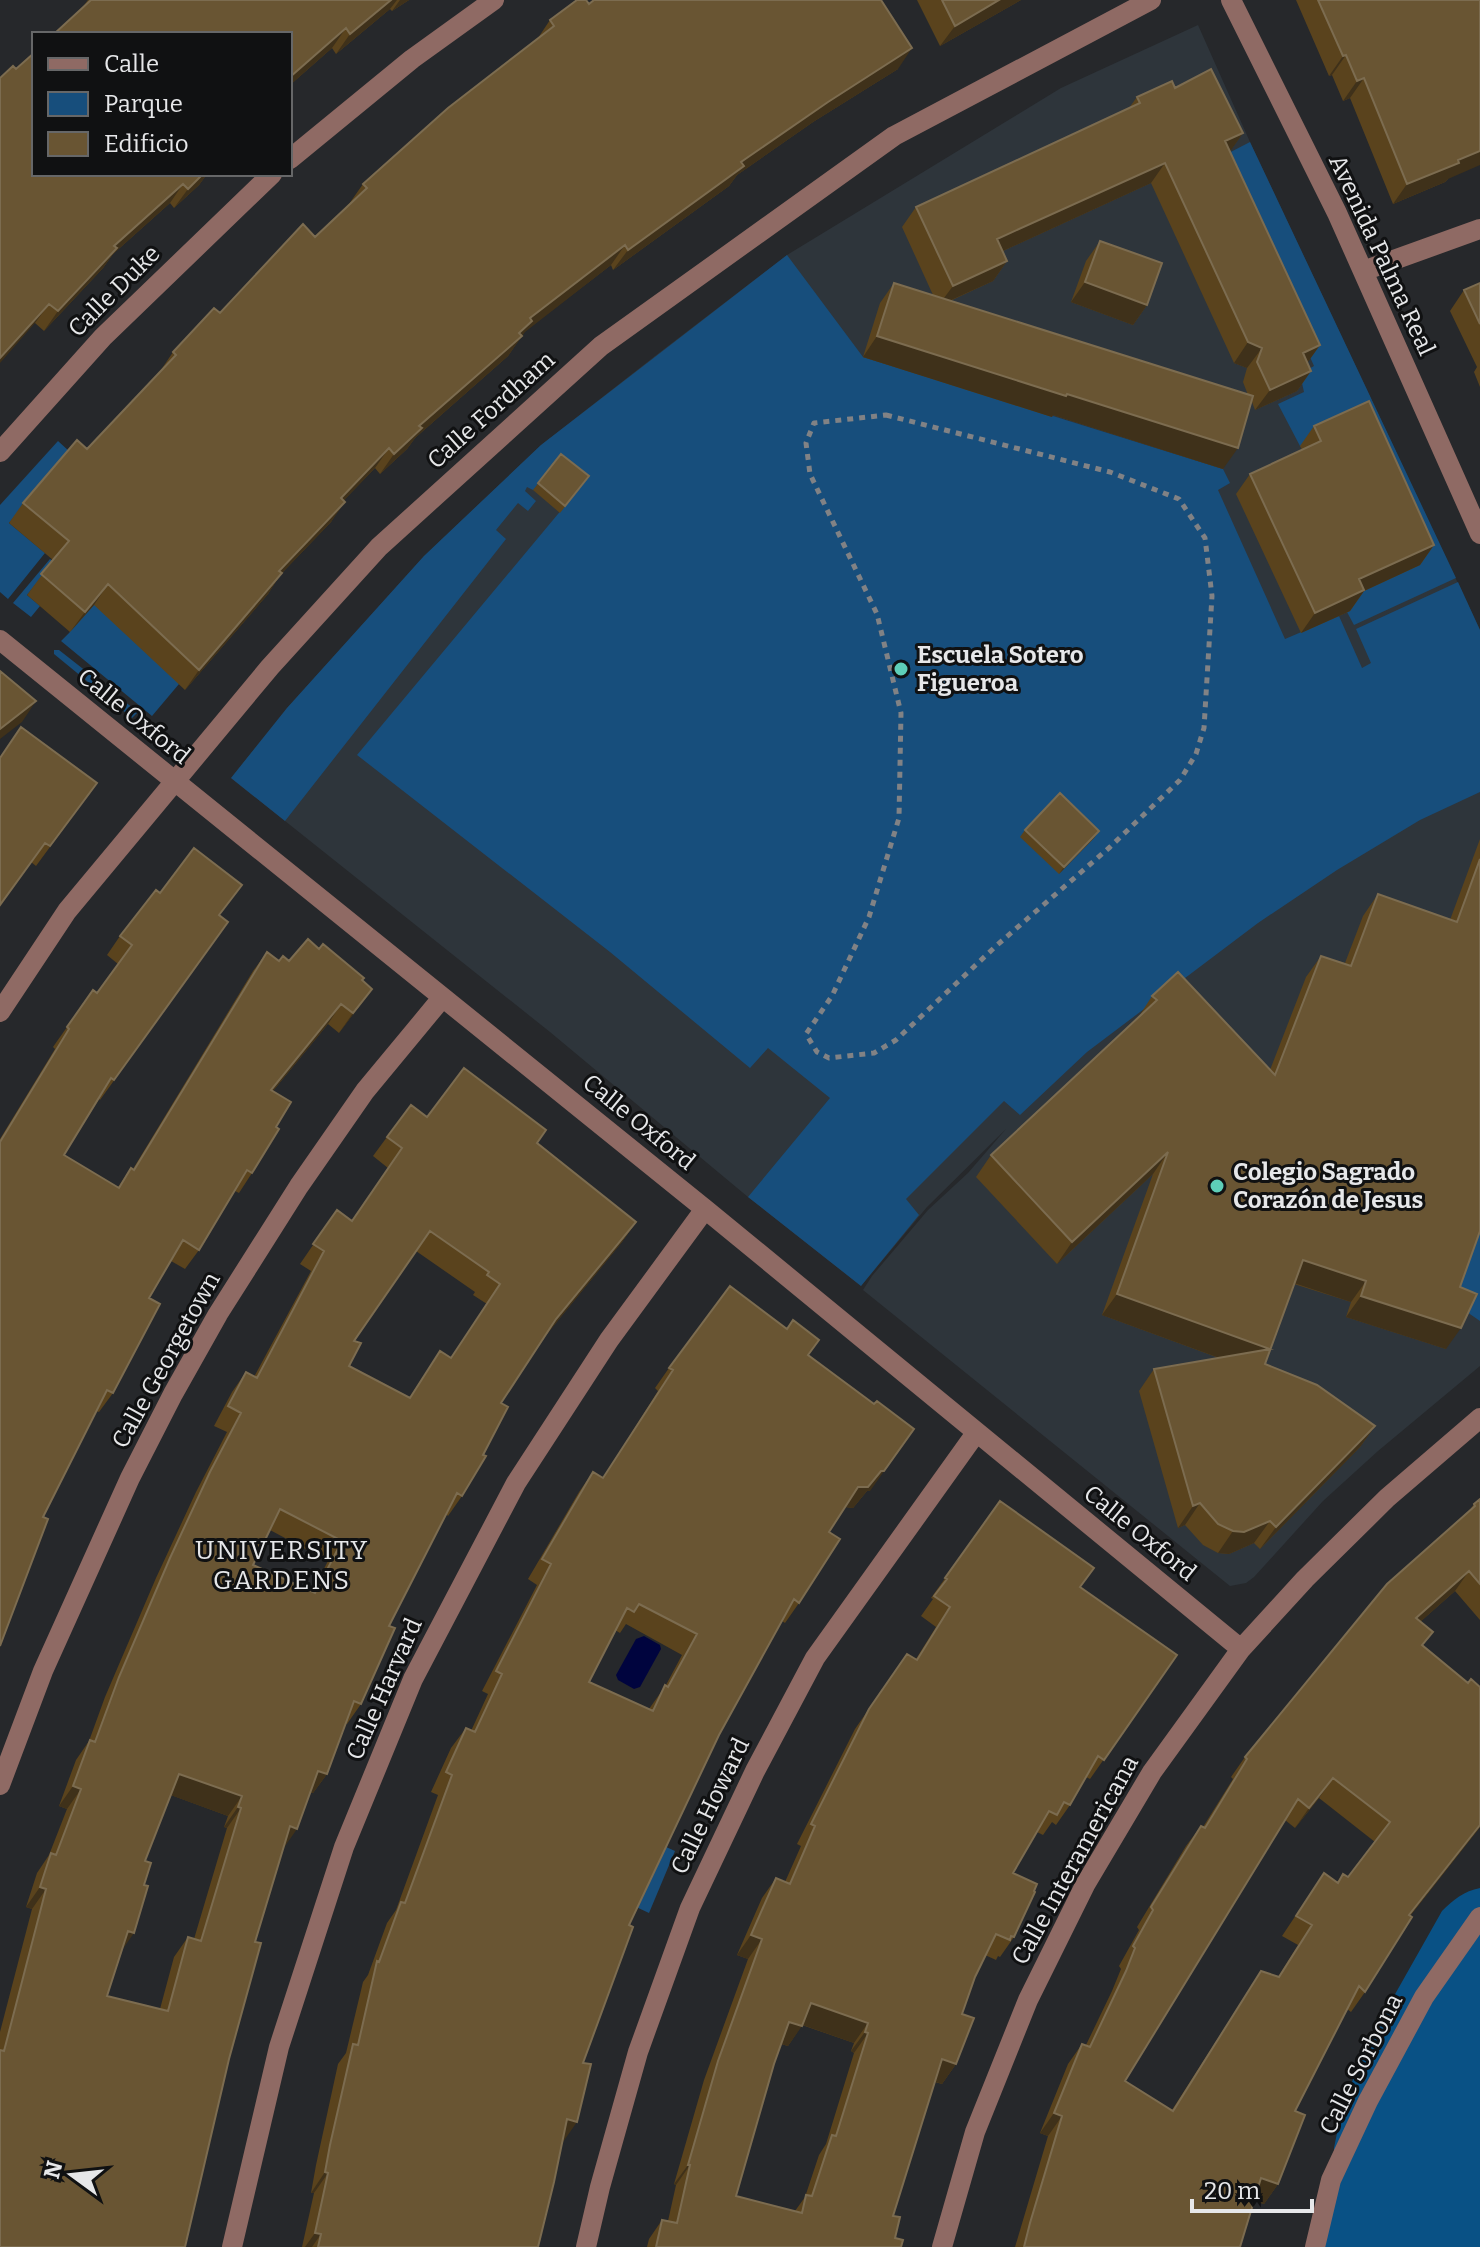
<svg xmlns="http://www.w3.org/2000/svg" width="1480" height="2247" font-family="Bitter,serif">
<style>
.built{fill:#2e353b}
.green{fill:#174e7c}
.forest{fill:#095185}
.water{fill:#00043e}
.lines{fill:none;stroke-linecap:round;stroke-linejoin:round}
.path{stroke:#818285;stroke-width:5;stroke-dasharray:6 6;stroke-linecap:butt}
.minor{stroke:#8f6a64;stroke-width:20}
.wall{fill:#5a431d;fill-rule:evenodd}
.shaded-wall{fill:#3f311a}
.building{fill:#695533;stroke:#7c6c50;stroke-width:2;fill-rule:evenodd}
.poi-dot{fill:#5eceb8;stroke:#101112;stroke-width:3}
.labels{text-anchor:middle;stroke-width:6;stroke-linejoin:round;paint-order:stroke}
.street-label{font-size:24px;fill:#e6e7e9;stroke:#101112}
.poi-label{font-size:24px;font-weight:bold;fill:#e6e7e9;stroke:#101112;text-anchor:start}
.neighbourhood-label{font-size:26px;letter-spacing:2px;fill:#e6e7e9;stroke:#101112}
</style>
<rect width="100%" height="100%" fill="#26282b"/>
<path class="built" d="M1198,25L1250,142L1480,630V1366L1378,1451L1323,1501L1254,1577L1246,1583L1230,1586L863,1290L872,1276L928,1210L968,1173L1006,1129L927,1207L861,1286L748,1197L550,1032L231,778L287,708L424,556L541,445L655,356L787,255L1061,88Z"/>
<path class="green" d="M1250,142L1456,578L1354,625L1347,612L1348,596L1419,565L1300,446L1278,404L1304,392L1300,374L1314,366L1221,157Z
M787,255L863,357L1223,469L1230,483L1218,490L1285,639L1339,616L1362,668L1371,663L1356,629L1458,582L1480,630V792L1420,820L1337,870L1258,923L1087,1052L1020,1115L1004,1101L906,1199L919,1215L861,1286L748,1197L830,1098L768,1048L750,1068L610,952L357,755L583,484L533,490L527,487L525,491L536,501L528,511L518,503L496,530L506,539L285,821L231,778L287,708L424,556L541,445Z
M58,441L70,452L9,523L45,553L8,599L0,592V505Z
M79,447L179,684L152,716L61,641L70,632Z
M50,559L54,562L27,595L40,606L31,617L13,603Z
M54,650H59L138,712L132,718L54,654Z
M1480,1210V1321L1448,1299Z
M655,1842L675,1851L649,1913L634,1906Z"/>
<path class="forest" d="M1480,1888V2247H1309L1334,2205V2148L1343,2103L1372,2035L1442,1911C1453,1900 1464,1891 1480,1888Z"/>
<path class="water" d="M644,1636L660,1645L661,1649L640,1687L634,1689L618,1680L616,1675L636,1639Z"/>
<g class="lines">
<path class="path" d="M886,415L1110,472L1179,499L1205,538L1212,596L1204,728L1196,754L1180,780L1110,847L996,946L896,1040L874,1053L829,1058L817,1052L806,1034L832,996L869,917L899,818L901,713L877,614L810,474L806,443L814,423Z"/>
<path class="minor" d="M1231,0L1337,213L1480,534
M290,159L412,59L494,0
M1363,271L1480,229
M0,452L103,337L272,174
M0,640L705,1209L1241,1649
M0,1012L67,911L270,667L379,547L601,346L894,136L1151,0
M0,1785L43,1671L130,1478L173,1394L218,1314L299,1186L365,1091L442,998
M232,2247L279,2047L344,1847L413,1679L516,1483L609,1340L705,1209
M586,2247L600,2187L638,2052L690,1908L755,1771L815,1658L976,1433
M942,2247L975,2132L1028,2000L1085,1885L1152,1772L1241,1649L1305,1579L1387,1498L1480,1418
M1315,2247L1331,2180L1368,2101L1424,1997L1480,1917"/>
</g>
<path class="wall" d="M88,0H409L392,11L390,9L336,54L332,48L290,85V34L82,8Z
M917,0H1021L940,46Z
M1296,0H1480L1448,179L1445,182L1393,204L1350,98L1343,101L1332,75L1329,76Z
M589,4L898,69L813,122L737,175L729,186L613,270L611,265L525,331L508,356L415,438L407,449L380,474L375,468L344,500L331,522L280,575L268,594L185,690L94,605L70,632L27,595L53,560L9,523L23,503L87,449L159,373L173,352L315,237L349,204L363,184L536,41L550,20Z
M1175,88L1243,133L1230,151L1320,345L1307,363L1311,371L1297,391L1255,410L1252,402L1223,469L1053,415L1052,417L863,357L880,303L894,283L933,295L902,227L916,207L1129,108L1137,97ZM1151,183L1234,363L1247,368L1243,382L1248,395L950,301L993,281L1007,261L1003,251Z
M34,174H207L199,185L174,208L170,203L113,254L103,268L44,331L35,323Z
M1100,241L1147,305L1133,325L1071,302L1086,261Z
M1480,283V387L1474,372L1477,367L1450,311L1464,290Z
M1314,426L1434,545L1420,565L1364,591L1350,611L1301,633L1236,494L1250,474L1302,450L1300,446Z
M561,454L589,476L560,513L533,490Z
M0,758L97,783L36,866L31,862Z
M1025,830L1099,831L1094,838L1059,874L1020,837Z
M1480,839V1231L1460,1287L1446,1349L1346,1317L1351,1302L1294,1284L1265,1364L1375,1426L1360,1447L1260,1549L1254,1543L1229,1554L1218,1553L1203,1545L1185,1525L1178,1528L1139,1391L1154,1369L1219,1358L1102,1315L1153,1174L1057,1264L976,1177L991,1155L1138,1018L1152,996L1270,1070L1306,977L1321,956L1345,963L1363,916L1378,894L1450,920Z
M160,893L220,916L228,922L100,1100L99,1099L64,1155L118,1187L131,1168L133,1169L253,971L267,952L279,961H289L362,980L372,989L339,1033L328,1024L273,1091L276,1127L252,1173L239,1193L235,1191L199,1250L185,1269L171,1261L149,1298L113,1393L99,1412L96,1411L43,1517L0,1646V1139L55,1049L53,1047L93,990L97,993L118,964L107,955L120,936Z
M427,1117L538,1143L636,1222L622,1242L546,1335L501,1403L462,1496L448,1516L446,1514L389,1626L361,1704L347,1724L345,1723L327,1774L313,1793L310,1792L283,1848L255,1942L229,2059L0,2247V2032L32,1909L26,1907L37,1873L49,1855L67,1809L59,1806L76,1760L89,1741L105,1697L156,1578L196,1492L227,1432L214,1426L232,1392L246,1372L254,1377L311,1271L300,1264L337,1210L352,1221L388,1168L373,1156L387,1137ZM416,1251L475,1292L473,1295L487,1304L451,1358L440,1351L409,1398L349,1366L354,1341ZM270,1530L328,1561L312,1592L253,1565ZM171,1795L228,1816L224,1827L227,1828L194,1939L188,1937L174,1957L160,2009L107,1996L122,1951L145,1861Z
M787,1329L819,1340L808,1355L870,1491H867L853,1508L845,1507L829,1532L799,1603L785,1623L782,1621L719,1735L629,1925L583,2063L562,2142L538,2247H302L314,2193H311L316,2165L338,2064L346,2053L363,1982L368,1975L387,1923L396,1910L438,1795L431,1792L451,1748L466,1728L471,1731L488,1694L482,1691L537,1585L528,1579L579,1492L593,1472L603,1478L658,1391L655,1388L669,1368ZM626,1624L682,1655L666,1685L649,1709L589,1682L615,1630L620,1633Z
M1480,1499V1620L1455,1591L1420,1622L1423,1646L1468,1683L1480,1687V1827L1410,1916L1365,1992L1351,2012L1347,2009L1295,2111L1278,2184L1264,2204L1254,2201L1240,2247H1015L1048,2136L1040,2133L1068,2064L1082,2044L1086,2045L1112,1991L1121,1969L1119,1966L1139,1930L1137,1927L1186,1846L1201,1826L1203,1827L1233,1779L1231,1777L1245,1757L1469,1511L1474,1504ZM1319,1798L1375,1842L1348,1877L1343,1874L1337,1882L1324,1873L1282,1936L1298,1945L1278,1977L1261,1971L1172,2110L1125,2081L1285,1820L1295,1828Z
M1000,1501L1080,1587L1177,1655L1090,1779L1086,1777L1070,1805L1056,1825L1052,1822L1043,1835L1037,1832L1013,1873L1014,1937L1000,1957L998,1956L996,1960L985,1955L975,1977L962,2014L956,2064L942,2084L935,2082L893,2216L895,2238L901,2247H647L649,2239L662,2220L668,2221L676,2185L674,2184L704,2080L748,1959L737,1955L762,1898L776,1878L785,1882L801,1846L797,1844L855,1729L907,1654L916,1659L936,1627L921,1616L933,1599L931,1598ZM802,2025L854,2043L851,2051L854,2053L826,2144L819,2155L805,2197L795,2211L736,2196L774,2064L781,2044L788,2046Z"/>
<path class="shaded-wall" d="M391,0H397L390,9L336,54L350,34Z
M400,0H409L392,11Z
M999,0H1021L940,46L955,26Z
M346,28L332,48L290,85V77Z
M912,48L898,69L813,122L737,175L729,186L613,270L628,250L741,162L828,102Z
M1346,55L1332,75L1329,76L1343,56Z
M1364,78L1350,98L1343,101L1357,81Z
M1243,133L1229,153L1225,141Z
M1480,151V165L1448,179L1445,182L1393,204L1407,184Z
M1165,163L1151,183L983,260L997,239Z
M203,174H207L199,185L174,208L188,189Z
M183,184L170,203L113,254L103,268L44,331L58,311L114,246Z
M625,245L611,265L525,332L508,356L415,438L407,449L380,474L394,454L419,426L530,318Z
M1007,261L993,281L938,306L953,286Z
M1085,282L1147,305L1133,325L1071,302Z
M49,304L35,323L0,363V358Z
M877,336L1067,394L1238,448L1223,469L1053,415L1052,417L863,357Z
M1248,342L1262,348L1247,368L1234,363Z
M1320,345L1305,366L1303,353Z
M1311,371L1297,391L1255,410L1270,390Z
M389,448L375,468L327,518L341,498Z
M345,502L331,522L280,575L268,594L185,690L199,670L279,571Z
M1434,545L1420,565L1364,591L1350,611L1301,633L1315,613L1359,579Z
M108,584L94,605L70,632L85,612Z
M36,701L22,722L0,739V729Z
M1099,831L1094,838L1059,874L1064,867Z
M372,989L358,1008L339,1033L353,1013Z
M341,1004L328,1024L258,1109L271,1090Z
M1168,1152L1153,1174L1057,1264L1072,1242Z
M636,1222L622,1242L543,1339L556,1319Z
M1303,1260L1366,1281L1351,1302L1288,1281Z
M1117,1294L1270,1349L1255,1371L1102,1315Z
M1361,1296L1461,1328L1446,1349L1346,1317Z
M1375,1426L1360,1447L1260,1549L1276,1527Z
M914,1429L870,1491H867L853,1508L844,1507L858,1487Z
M1200,1503L1185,1525L1178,1528L1193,1506Z
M1270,1521L1254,1543L1229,1554L1218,1553L1233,1531Z
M1469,1571L1455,1591L1402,1638L1416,1618Z
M318,1771L327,1774L313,1793L304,1790Z
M179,1774L242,1796L228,1816L165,1793Z
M1333,1778L1319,1798L1295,1828L1309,1808Z
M73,1786L81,1789L67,1809L59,1806Z
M238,1807L241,1808L227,1828L224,1827Z
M1480,1825L1478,1830L1395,1935L1409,1915Z
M290,1826L297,1829L283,1849Z
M40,1887L46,1889L32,1909L26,1907Z
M128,1931L134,1933L120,1953Z
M751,1935L762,1939L748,1959L737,1955Z
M811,2003L868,2023L854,2043L797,2023Z
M789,2022L802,2026L788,2046L775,2042Z
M865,2032L868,2033L854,2053L851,2051Z
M942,2059L956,2064L942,2084L928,2079Z
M1054,2113L1062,2116L1048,2136L1040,2133Z
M567,2119L577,2122L563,2142L553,2139Z
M688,2165H690L676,2185L674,2184Z
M325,2172L328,2173L314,2193H311Z
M1261,2178L1278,2184L1264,2204L1247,2198Z
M315,2233L321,2234L312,2247H305Z"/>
<path class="building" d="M91,0H391L350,34L346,28L290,77V34H54Z
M577,0H586L589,4L594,0H881L912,48L828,102L741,162L744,166L628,250L625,245L530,318L532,321L519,333L522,336L419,426L422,428L394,454L389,448L341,498L345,502L279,571L282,573L199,670L108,584L85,612L41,574L69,541L23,503L77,440L87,449L176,355L173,352L214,308L220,313L303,224L315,237L367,188L363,184L448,108L554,26L550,20Z
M942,0H999L955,26Z
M1318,0H1480V151L1458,160L1459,163L1407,184L1364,78L1357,81L1346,55L1343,56Z
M34,53V174H203L188,189L183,184L114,246L117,248L58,311L49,304L0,358V78L13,66L16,69Z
M1211,69L1243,133L1225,141L1320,345L1303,353L1311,371L1270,390L1257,362L1262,348L1248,342L1165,163L997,239L1007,261L953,286L916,207L1140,103L1137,97L1172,81L1175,88Z
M1100,241L1162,263L1147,305L1085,282Z
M894,283L1253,396L1238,448L1067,394L1066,396L877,336Z
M1480,283V324L1464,290Z
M1369,401L1434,545L1359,579L1364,590L1315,613L1250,474L1321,441L1314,426Z
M561,454L589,476L565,506L538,483Z
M0,671L36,701L0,729Z
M21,727L97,783L50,846L45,843L0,905V758Z
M1060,793L1099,831L1064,867L1025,830Z
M194,848L242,885L219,915L228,922L114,1080L111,1078L64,1155L119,1188L131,1168L134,1170L267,952L279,961L283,956L289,961L308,939L319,949L323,944L364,978L362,980L372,989L353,1013L341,1004L271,1090L291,1102L276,1127L279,1129L252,1173L247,1170L199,1250L183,1240L149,1298L160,1304L113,1393L107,1390L43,1517L48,1519L0,1646V1142L69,1029L67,1027L93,990L97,993L132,945L120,936L156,890L160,893Z
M1480,859V1231L1460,1287L1477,1294L1461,1328L1361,1296L1366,1281L1303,1260L1265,1364L1317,1385L1375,1426L1276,1527L1270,1521L1244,1532L1233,1531L1218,1524L1200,1503L1193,1506L1154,1369L1270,1349L1117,1294L1168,1152L1072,1242L991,1155L1157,1000L1152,996L1178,972L1275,1075L1321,956L1351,966L1378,894L1457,922Z
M464,1068L546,1130L537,1143L636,1222L556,1319L501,1403L508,1407L483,1455L486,1456L462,1496L457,1493L389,1626L395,1628L361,1704L354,1701L327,1774L318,1771L297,1829L290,1826L255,1942L261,1943L229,2059L185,2247H0V2050L4,2051L46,1889L40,1887L51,1853L56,1855L81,1789L73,1786L90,1740L95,1742L119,1677L170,1558L210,1472L241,1413L228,1406L246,1372L257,1378L324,1251L313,1244L337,1210L352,1221L402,1148L387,1137L411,1105L427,1117ZM430,1231L489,1272L487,1275L500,1284L451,1358L440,1351L410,1398L349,1366L361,1343L354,1341ZM280,1509L342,1541L315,1593L253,1565ZM179,1774L242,1796L238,1807L241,1808L201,1941L188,1937L168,2011L107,1996L128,1931L134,1933L148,1886L144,1885L151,1863L145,1861Z
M730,1286L787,1329L793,1320L819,1340L808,1355L874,1404L877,1401L914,1429L884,1471H881L868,1487H858L829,1532L840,1539L799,1603L794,1599L719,1735L629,1925L633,1927L583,2063L591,2064L577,2122L567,2119L554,2182L538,2247H318L321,2234L315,2233L328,2173L325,2172L330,2145L353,2044L358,2045L377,1961L379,1962L401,1902L405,1903L452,1775L446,1772L466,1728L475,1732L502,1674L496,1671L551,1564L542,1559L593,1472L603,1478L673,1370L669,1368ZM639,1604L697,1634L668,1687L665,1685L653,1711L589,1682L627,1608L634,1612Z
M1480,1499V1584L1469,1571L1416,1618L1433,1632L1422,1645L1468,1683L1471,1679L1480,1687V1825L1409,1915L1412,1917L1365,1992L1359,1986L1295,2111L1305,2115L1278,2184L1261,2178L1240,2247H1024L1030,2223L1062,2116L1054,2113L1082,2044L1090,2047L1126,1971L1135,1948L1133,1946L1153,1910L1151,1907L1201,1826L1205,1828L1247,1759L1245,1757L1387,1584L1475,1506L1474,1504ZM1333,1778L1390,1822L1348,1877L1343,1874L1338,1883L1324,1873L1296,1916L1312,1925L1279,1977L1261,1971L1173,2111L1125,2081L1298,1799L1309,1808Z
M1000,1501L1094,1568L1080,1587L1177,1655L1104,1760L1098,1756L1070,1805L1064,1802L1057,1815L1049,1811L1013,1873L1037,1884L1034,1891L1035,1892L1014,1937L1011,1936L1010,1940L996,1934L975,1977L962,2014L974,2018L956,2064L942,2059L893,2216L900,2217L895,2238L903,2240L901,2247H656L662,2220L677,2223L690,2165H688L718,2061L762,1939L751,1935L776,1878L790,1884L815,1826L811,1824L869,1709L907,1654L917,1660L950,1607L934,1596L947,1579L945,1578ZM811,2003L868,2023L865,2032L868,2033L836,2136L832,2135L812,2196L806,2195L802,2213L736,2196L774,2064L789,2022L802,2026Z"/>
<g class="poi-dot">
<circle cx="901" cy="669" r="8"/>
<circle cx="1217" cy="1186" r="8"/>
</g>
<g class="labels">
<g class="street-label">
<text transform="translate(1382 255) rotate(65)" y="8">Avenida Palma Real</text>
<text transform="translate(114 291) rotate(-45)" y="8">Calle Duke</text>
<text transform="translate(491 410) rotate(-42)" y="8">Calle Fordham</text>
<text transform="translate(134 716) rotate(39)" y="8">Calle Oxford</text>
<text transform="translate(639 1122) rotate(39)" y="8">Calle Oxford</text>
<text transform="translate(166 1360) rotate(-61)" y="8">Calle Georgetown</text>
<text transform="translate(1140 1533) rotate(39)" y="8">Calle Oxford</text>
<text transform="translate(384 1689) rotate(-66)" y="8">Calle Harvard</text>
<text transform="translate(710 1806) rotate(-64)" y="8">Calle Howard</text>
<text transform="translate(1075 1860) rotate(-61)" y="8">Calle Interamericana</text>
<text transform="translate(1361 2064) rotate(-63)" y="8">Calle Sorbona</text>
</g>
<g class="poi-label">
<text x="917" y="663">Escuela Sotero<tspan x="917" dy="28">Figueroa</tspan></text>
<text x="1233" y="1180">Colegio Sagrado<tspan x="1233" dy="28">Corazón de Jesus</tspan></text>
</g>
<g class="neighbourhood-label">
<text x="282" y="1559">UNIVERSITY<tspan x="282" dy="30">GARDENS</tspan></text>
</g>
</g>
<rect x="32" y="32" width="260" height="144" fill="#101112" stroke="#666768" stroke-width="2"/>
<rect x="48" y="58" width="40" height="12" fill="#8f6a64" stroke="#666768" stroke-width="2"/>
<text x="104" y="72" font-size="24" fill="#e6e7e9">Calle</text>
<rect x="48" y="92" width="40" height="24" fill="#174e7c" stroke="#666768" stroke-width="2"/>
<text x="104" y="112" font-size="24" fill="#e6e7e9">Parque</text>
<rect x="48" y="132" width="40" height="24" fill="#695533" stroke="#666768" stroke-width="2"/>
<text x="104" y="152" font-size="24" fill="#e6e7e9">Edificio</text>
<g transform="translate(72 2175) rotate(285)" stroke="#101112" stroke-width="6" paint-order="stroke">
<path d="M0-6L14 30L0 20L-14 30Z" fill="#e6e7e9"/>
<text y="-12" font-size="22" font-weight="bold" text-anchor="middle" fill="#e6e7e9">N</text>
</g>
<path d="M1192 2199v12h120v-12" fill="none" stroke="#e6e7e9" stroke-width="4"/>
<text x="1204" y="2199" font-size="24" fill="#e6e7e9" stroke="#101112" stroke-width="6" paint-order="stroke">20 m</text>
</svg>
